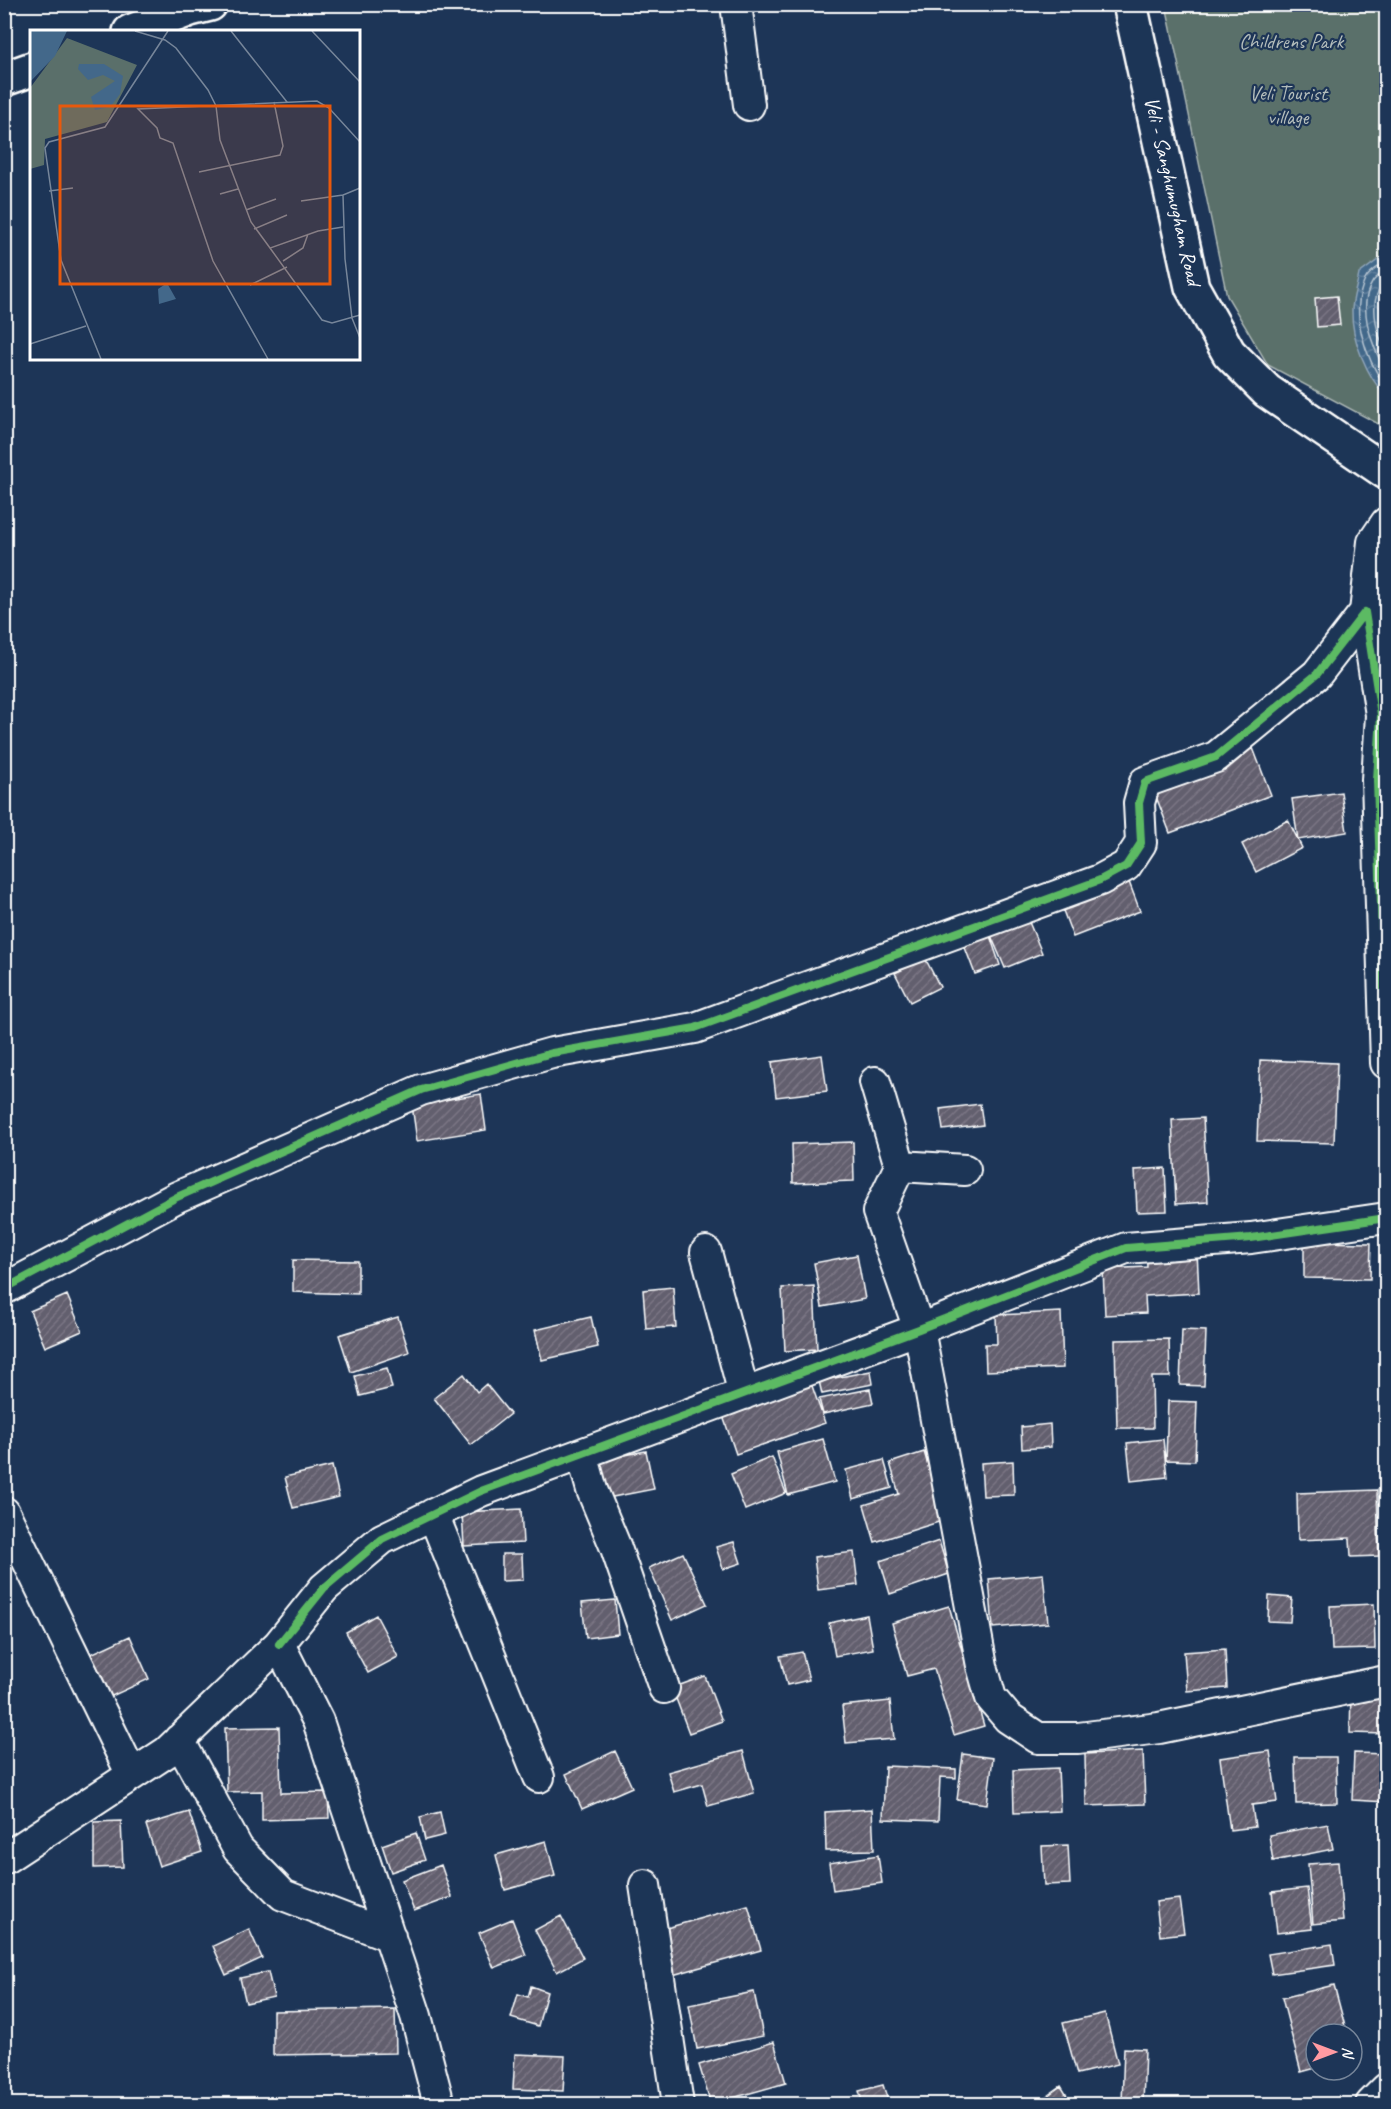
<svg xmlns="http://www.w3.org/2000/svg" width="1391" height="2109" font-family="Caveat,sans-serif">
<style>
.green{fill:#5a6f6a;stroke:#acb7b4;stroke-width:1.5}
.water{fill:url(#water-waves);stroke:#8ea4b9;stroke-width:1.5}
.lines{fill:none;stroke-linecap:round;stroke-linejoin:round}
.shore{stroke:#b4c3d0;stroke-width:1.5}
.building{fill:url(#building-hatch);stroke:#fff;stroke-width:1.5}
.minor-casing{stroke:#fff;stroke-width:34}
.secondary-casing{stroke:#fff;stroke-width:38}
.minor{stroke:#1d3557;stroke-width:30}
.secondary{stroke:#1d3557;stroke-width:33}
.cycleway-casing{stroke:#1d3557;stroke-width:11}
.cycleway{stroke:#5cba63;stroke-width:8}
.labels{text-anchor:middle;stroke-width:4.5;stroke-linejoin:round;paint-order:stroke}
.park-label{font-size:21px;fill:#b5bebc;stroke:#1d3557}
.street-label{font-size:21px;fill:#fff;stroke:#1d3557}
.inset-road{fill:none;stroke:#77869a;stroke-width:1.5}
.view{fill:#e8590c;fill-opacity:0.15;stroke:#e8590c;stroke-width:3}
.inset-edge{fill:none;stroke:#fff;stroke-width:3}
</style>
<defs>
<pattern id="water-waves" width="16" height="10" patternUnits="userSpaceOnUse" patternTransform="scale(1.5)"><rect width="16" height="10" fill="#43688a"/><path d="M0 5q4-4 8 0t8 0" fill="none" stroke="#5f7f9c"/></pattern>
<pattern id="building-hatch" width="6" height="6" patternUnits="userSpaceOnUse" patternTransform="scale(1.5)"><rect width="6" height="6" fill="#625e6e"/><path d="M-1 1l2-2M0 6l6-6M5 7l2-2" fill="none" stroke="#7a7684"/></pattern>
</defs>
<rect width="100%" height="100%" fill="#1d3557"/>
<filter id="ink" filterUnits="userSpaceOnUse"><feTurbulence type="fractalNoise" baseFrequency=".0167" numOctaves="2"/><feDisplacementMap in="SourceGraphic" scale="12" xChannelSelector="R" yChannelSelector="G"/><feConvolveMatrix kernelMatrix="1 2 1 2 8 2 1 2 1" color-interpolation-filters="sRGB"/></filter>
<g filter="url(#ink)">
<path class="green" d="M1166,5H1386V428L1268,365L1227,296Z"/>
<path class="water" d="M1386,254V396C1367,377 1351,338 1352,311C1352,299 1357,286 1359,274Z"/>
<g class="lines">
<path class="shore" d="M1386,262C1380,266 1368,272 1365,280C1349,314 1366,359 1386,387
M1386,271C1382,274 1374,278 1372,283C1356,309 1374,349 1386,373
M1386,282C1366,297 1377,334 1386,353"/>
</g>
<path class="building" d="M1337,296L1340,325L1317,327L1315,298Z
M1253,748L1271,795L1170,833L1152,786Z
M1341,792L1347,832L1298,840L1292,799Z
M1288,820L1302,848L1256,872L1242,844Z
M1126,874L1140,911L1073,937L1059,900Z
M1026,915L1042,953L1005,968L989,931Z
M987,927L1000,965L975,974L961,937Z
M925,958L940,987L910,1002L895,973Z
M822,1055L827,1091L776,1097L772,1062Z
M1260,1060L1337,1063L1334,1143L1257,1141Z
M481,1094L486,1130L417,1141L412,1105Z
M980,1104L983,1125L943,1130L940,1109Z
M1203,1118L1208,1202L1176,1204L1172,1120Z
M853,1142L854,1181L793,1183L792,1144Z
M1165,1168L1167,1211L1137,1212L1135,1170Z
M1304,1242L1371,1243L1370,1279L1304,1278Z
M1197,1251L1199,1293L1145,1296L1146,1313L1105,1315L1103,1269L1147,1267L1146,1253Z
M857,1255L865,1299L822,1307L814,1263Z
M293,1260L358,1261V1294L293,1292Z
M814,1286L817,1349L785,1351L782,1288Z
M673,1287L676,1327L646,1329L643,1290Z
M67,1295L82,1331L45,1347L30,1311Z
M1061,1312L1063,1368L986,1371L985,1344H997L996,1315Z
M398,1317L409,1352L351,1372L339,1335Z
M591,1317L598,1347L542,1360L535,1330Z
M1182,1330L1206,1331L1204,1386L1180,1385Z
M1169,1339L1170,1377H1152L1153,1428H1117L1115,1340Z
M387,1368L392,1388L360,1396L355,1376Z
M871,1371L873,1384L822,1394L819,1381Z
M464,1374L477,1392L486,1384L510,1414L471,1445L434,1398Z
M811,1383L825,1423L736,1454L723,1416Z
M870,1389L873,1403L823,1414L819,1399Z
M1168,1401L1197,1402L1195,1461L1166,1460Z
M1050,1424L1051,1447L1022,1449L1021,1427Z
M823,1439L835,1482L788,1495L777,1452Z
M1163,1439L1167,1477L1131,1481L1127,1443Z
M646,1451L654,1489L602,1499L594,1461Z
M924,1452L945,1520L875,1542L864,1505L899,1494L890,1463Z
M772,1457L786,1493L745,1510L731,1474Z
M884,1460L892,1488L853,1499L846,1470Z
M1013,1461L1014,1495L983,1496L981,1463Z
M332,1466L339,1497L293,1508L285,1477Z
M1377,1490L1379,1556L1351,1557L1350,1538L1298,1540L1297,1493Z
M521,1509L523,1543L464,1546L462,1512Z
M939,1541L949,1574L890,1594L880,1561Z
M734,1542L741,1563L723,1569L716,1547Z
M854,1552L858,1585L818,1590L814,1557Z
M683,1553L707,1604L672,1620L649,1568Z
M502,1554H522L523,1580L502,1581Z
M1043,1574L1048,1623L993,1628L989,1579Z
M1269,1596L1292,1598L1290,1622L1268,1621Z
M615,1600L618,1634L586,1638L582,1603Z
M1374,1604L1375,1649L1332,1650L1330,1606Z
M949,1606L984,1726L954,1735L934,1669L907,1676L892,1623Z
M376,1615L398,1657L368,1673L346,1632Z
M867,1615L873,1649L835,1656L829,1623Z
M130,1636L149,1679L101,1701L82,1658Z
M1225,1649L1227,1688L1187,1691L1184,1652Z
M802,1652L809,1680L787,1685L780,1656Z
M705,1676L722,1721L689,1733L672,1688Z
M1351,1694H1386V1734L1350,1733Z
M890,1701L894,1739L846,1743L842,1706Z
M279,1727L281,1793L328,1792L329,1818L262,1820V1791L227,1792L225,1728Z
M615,1751L632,1787L582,1809L566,1774Z
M743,1751L754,1793L708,1806L702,1784L674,1792L668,1772Z
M1143,1751L1145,1804L1086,1806L1085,1754Z
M1270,1751L1277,1802L1252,1805L1255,1827L1230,1830L1220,1758Z
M1354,1753L1386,1754V1802L1352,1800Z
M963,1754L993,1758L987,1804L957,1800Z
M1295,1757H1336L1337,1803L1296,1804Z
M885,1766L956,1769V1778L940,1777L938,1821L883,1819Z
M1058,1768L1060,1811L1014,1813L1013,1770Z
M872,1809L874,1850L826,1851L825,1812Z
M189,1812L202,1852L159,1866L146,1825Z
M440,1812L445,1835L425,1840L420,1817Z
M121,1821L123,1867L94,1868V1822Z
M1328,1824L1333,1849L1273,1861L1269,1835Z
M416,1833L425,1860L391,1872L382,1845Z
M546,1841L555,1876L505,1890L496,1855Z
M1068,1845L1070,1884L1044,1885L1042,1846Z
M878,1855L882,1883L833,1890L829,1863Z
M1338,1862L1343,1921L1313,1924L1308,1864Z
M441,1865L452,1897L414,1911L402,1880Z
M1307,1888L1312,1929L1277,1933L1272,1892Z
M1179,1899L1184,1933L1160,1936L1156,1902Z
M748,1905L761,1950L669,1976L656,1931Z
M561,1916L583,1958L557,1972L535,1930Z
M512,1919L526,1955L494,1968L479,1933Z
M249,1929L262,1958L226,1975L213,1946Z
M1332,1944L1335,1965L1272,1974L1268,1954Z
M268,1972L274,1997L246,2003L240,1978Z
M1334,1985L1347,2034H1316V2068L1301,2072L1282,1998Z
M531,1986L547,1992L538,2026L511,2018L518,1994L528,1997Z
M754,1992L763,2036L697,2049L689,2005Z
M395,2009L396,2053L273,2055V2011Z
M1105,2013L1118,2064L1077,2074L1063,2023Z
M774,2042L786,2083L711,2104L699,2065Z
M1124,2048L1145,2049L1143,2104L1122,2103Z
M515,2054L565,2056L563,2091L513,2089Z
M883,2085L889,2104H863L859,2091Z
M1061,2086L1072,2104H1042L1040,2101Z"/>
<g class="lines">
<g class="minor-casing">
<path id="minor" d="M736,4L749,105
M1365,612L1373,542L1386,523
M875,1082L900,1166L878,1212L919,1329L982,1666L991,1698L1008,1718L1038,1738H1078L1159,1728L1386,1681
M900,1166L965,1170
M706,1252L744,1394
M4,1289L177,1197L421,1090L552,1053L695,1028L1100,880L1126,866L1141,843L1139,803L1145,782L1216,757L1317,674L1365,612L1381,715L1377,780L1386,1063
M582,1454L592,1490L616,1548L664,1688
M4,1512L132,1775
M433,1514L539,1777
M279,1644L324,1588L382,1539L481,1491L919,1329L1126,1248L1251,1238L1386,1218
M179,1740L238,1849L283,1895L390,1936
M4,1859L167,1752L279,1644L318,1721L416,2016L439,2104
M645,1885L678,2104
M1371,2104L1386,2089"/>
</g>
<g class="secondary-casing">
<path id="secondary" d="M1130,4L1192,287L1229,353L1267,391L1386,472
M130,32L190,9L210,4
M4,79L32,69"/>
</g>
<use href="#minor" class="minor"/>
<use href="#secondary" class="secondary"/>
<g class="cycleway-casing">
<path id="cycleway" d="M4,1289L177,1197L421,1090L552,1053L695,1028L1100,880L1126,866L1141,843L1139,803L1145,782L1216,757L1317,674L1365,612L1381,715L1377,780L1386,1063
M279,1644L324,1588L382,1539L481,1491L919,1329L1126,1248L1251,1238L1386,1218"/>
</g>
<use href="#cycleway" class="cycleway"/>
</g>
</g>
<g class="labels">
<g class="park-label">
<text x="1291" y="48">Childrens Park</text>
<text x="1288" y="100">Veli Tourist<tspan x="1288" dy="24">village</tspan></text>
</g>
<g class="street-label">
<text transform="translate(1173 191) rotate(77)" y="7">Veli - Sanghumugham Road</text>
</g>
</g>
<g transform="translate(30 30)">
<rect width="330" height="330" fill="#1d3557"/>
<path d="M37,8L107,35L77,92L15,109L14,135L0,139V58Z" fill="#5a6f6a"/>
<path d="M0,1H37L25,26L0,52ZM49,34H74L93,46L90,64L80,77L65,80L61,67L85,51L73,45L58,50L48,39ZM137,253L146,269L129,274L128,259Z" fill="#43688a"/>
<path class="inset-road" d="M105,1L135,10L146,18L178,60L186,76L190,110L221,192L240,218M201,1L257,72M282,1L330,52M169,142L250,125L253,116L244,72M330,158L313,165L315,229L322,288L330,308M19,161L43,158M190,164L208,159M271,171L313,165M216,180L246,169M313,197L288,201L240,218L292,290L302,293L330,285M224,199L257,185M253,231L273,218L278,204M220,255L257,237M0,314L56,296M71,329L31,230L15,118L19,112L75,97L138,1M238,329L183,231L143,113L130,108L127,98L108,79L287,71L299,78L330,112"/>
<path class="view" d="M30,76H300V254H30Z"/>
<rect width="330" height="330" class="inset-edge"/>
</g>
<rect width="1391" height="2109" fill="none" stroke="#1d3557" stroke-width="24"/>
<rect x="12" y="12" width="1367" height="2085" fill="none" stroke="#fff" stroke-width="2" filter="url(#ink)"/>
<g transform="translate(1334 2052) rotate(90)"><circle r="28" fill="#1d3557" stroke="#77869a" stroke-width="1.5"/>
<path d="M0-4.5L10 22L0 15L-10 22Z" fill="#ff9aa2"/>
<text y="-9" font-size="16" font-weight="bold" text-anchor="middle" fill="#ffffff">N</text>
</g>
</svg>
